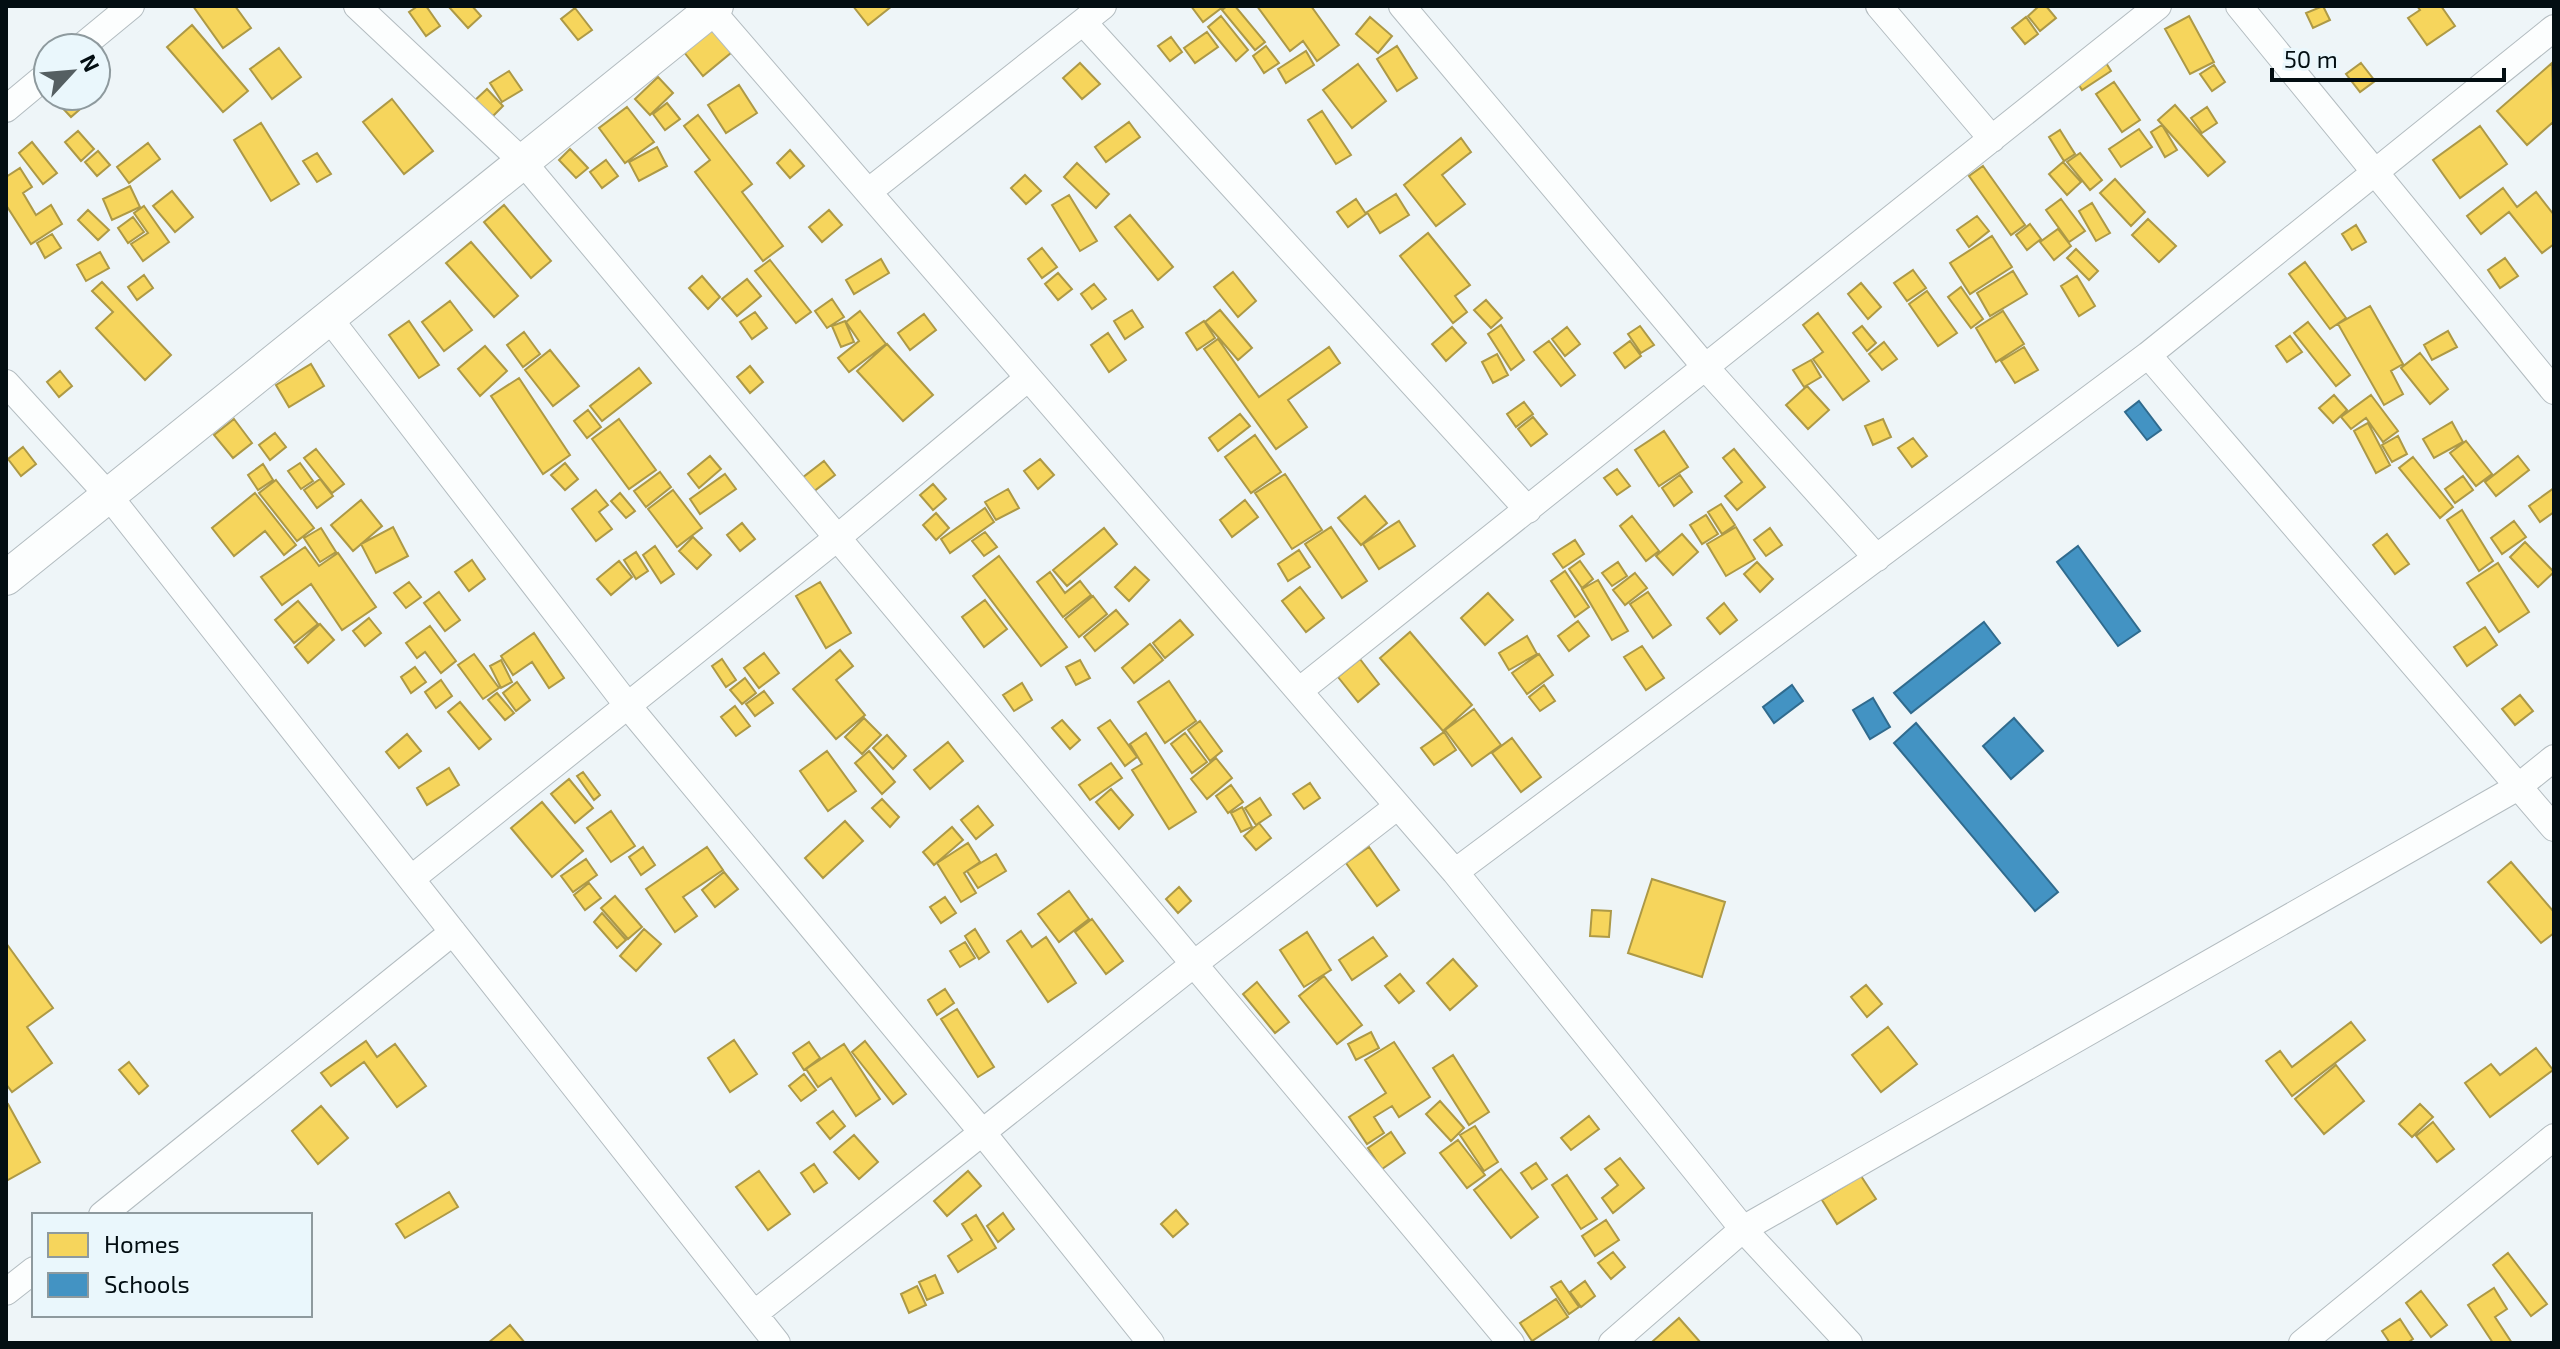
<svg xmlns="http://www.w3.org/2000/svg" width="2560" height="1349" font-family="'Exo 2',sans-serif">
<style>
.homes{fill:#f6d55c;stroke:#ad9946;stroke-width:2}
.schools{fill:#4393c3;stroke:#306b8e;stroke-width:2}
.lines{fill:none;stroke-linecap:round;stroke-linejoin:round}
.minor-casing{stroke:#b3bcc0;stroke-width:28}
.tertiary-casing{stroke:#b3bcc0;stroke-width:36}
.minor{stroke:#fcfefe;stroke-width:26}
.tertiary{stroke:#fcfefe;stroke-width:34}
</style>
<rect width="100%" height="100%" fill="#eef5f8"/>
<path class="homes" d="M193,6H235L251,28L223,48Z
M418,6H426L440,26L426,36L409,12Z
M448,6H472L481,16L468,28Z
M853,6H892L868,25Z
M1191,6H1224L1203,22Z
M1227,6H1235L1265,42L1255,50L1222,10Z
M1257,6H1311L1339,45L1317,61L1303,41L1290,51Z
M2039,6H2046L2056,18L2040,31L2028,16Z
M2323,6L2330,20L2313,28L2306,13Z
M2417,6H2441L2455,26L2427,45L2408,18L2420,10Z
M575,8L592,30L578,40L561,19Z
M1221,16L1248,50L1236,61L1208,27Z
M2189,16L2214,62L2190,74L2165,29Z
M1370,17L1392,36L1378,53L1356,34Z
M2026,17L2038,34L2025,44L2012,28Z
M708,23L732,52L703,76L680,47Z
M192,25L248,91L223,112L167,47Z
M1207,32L1218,47L1195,63L1184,48Z
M1171,37L1182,52L1170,61L1158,46Z
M1266,46L1279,63L1264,73L1253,56Z
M1397,46L1417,78L1397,91L1377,59Z
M279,48L301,77L272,99L250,69Z
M1306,51L1314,65L1286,83L1278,69Z
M2100,53L2111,71L2082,90L2071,72Z
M1080,63L1100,84L1082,99L1063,78Z
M2361,63L2375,81L2360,92L2346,74Z
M2552,63L2554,126L2552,123L2527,145L2497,111Z
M1358,64L1386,101L1352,128L1323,90Z
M2214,65L2225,82L2212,91L2200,74Z
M509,71L522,90L502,102L490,83Z
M658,77L673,93L650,115L635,99Z
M2114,82L2140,120L2122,132L2096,94Z
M739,85L757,113L726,133L708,105Z
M487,89L503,106L490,119L473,102Z
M62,96H91L93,98L71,117L56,101Z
M392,99L433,151L404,174L363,122Z
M667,103L680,119L665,130L653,114Z
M2175,105L2225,162L2208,176L2158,120Z
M627,107L654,142L625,163L599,128Z
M2207,107L2217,123L2202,133L2191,118Z
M1322,111L1351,155L1336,164L1308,120Z
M698,115L752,184L742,192L783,246L763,261L695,172L710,160L684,126Z
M1129,122L1140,137L1106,162L1095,147Z
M261,123L299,184L271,201L234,140Z
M2162,125L2177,150L2165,157L2151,132Z
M2480,126L2507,164L2460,198L2433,160Z
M2139,129L2152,147L2121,167L2109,149Z
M2060,130L2075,154L2064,161L2049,137Z
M78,131L94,149L81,161L65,142Z
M1461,138L1471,152L1442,175L1465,204L1436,226L1404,185Z
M32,142L57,173L43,184L19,153Z
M148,143L160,159L129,183L117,167Z
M657,147L667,166L639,181L629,162Z
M570,149L588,168L576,178L559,160Z
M790,150L804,166L790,178L777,163Z
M98,151L110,165L97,176L85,162Z
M317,153L331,174L317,182L303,161Z
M2080,153L2102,180L2090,190L2067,162Z
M606,160L618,176L602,188L590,172Z
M2063,162L2081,182L2067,195L2049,174Z
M1077,163L1109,194L1096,208L1064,177Z
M1983,166L2025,225L2011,235L1969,176Z
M20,168L32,187L23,193L36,215L51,205L62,224L31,244L6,205V177Z
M1025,175L1041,191L1026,204L1011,188Z
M2115,179L2145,212L2131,226L2100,193Z
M130,186L140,207L112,220L103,199Z
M2503,188L2517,207L2536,192L2554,215V244L2542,253L2509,212L2481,234L2467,216Z
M172,191L193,217L175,232L153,206Z
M1396,194L1409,215L1380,233L1367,212Z
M1069,195L1097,241L1080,251L1052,205Z
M1356,199L1366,214L1348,227L1337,212Z
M2061,199L2085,231L2069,242L2046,210Z
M2092,203L2110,233L2096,241L2079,211Z
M504,205L551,261L531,278L484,222Z
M144,206L169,242L143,261L131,244L148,233L134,213Z
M88,210L109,230L98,240L78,220Z
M829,210L842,225L822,242L809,227Z
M1130,215L1173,267L1158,280L1115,227Z
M1977,216L1989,231L1969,247L1957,230Z
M133,217L144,232L128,243L118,228Z
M2148,219L2176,246L2159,262L2132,235Z
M2030,224L2041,239L2027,250L2016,235Z
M2356,225L2366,242L2352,250L2342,234Z
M2058,229L2071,246L2054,260L2040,242Z
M1428,233L1470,285L1455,296L1467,312L1453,323L1400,256Z
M52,234L61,248L45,258L37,243Z
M1992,236L2012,267L1970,294L1950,263Z
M471,242L518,296L494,317L446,263Z
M1042,248L1057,267L1042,278L1028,259Z
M2076,249L2098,271L2089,280L2067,258Z
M100,252L109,268L86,281L77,265Z
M2505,258L2518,276L2500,288L2488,270Z
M881,259L889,273L854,294L846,280Z
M770,260L811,312L796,323L755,271Z
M2305,262L2346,318L2330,329L2289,274Z
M1913,270L1926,288L1907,301L1894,283Z
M2013,271L2027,294L1990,316L1977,293Z
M1233,272L1256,301L1238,317L1214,287Z
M1058,273L1072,289L1058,300L1045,284Z
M144,275L153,288L137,300L128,287Z
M702,276L720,297L708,309L689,288Z
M2077,276L2095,306L2079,316L2061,286Z
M747,279L761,296L737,316L722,299Z
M102,282L171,355L145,380L96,328L113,312L92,291Z
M1861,283L1881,307L1868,319L1848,294Z
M1094,284L1106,299L1092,309L1081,294Z
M1961,287L1983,319L1971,328L1948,297Z
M1927,291L1957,333L1938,346L1909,304Z
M832,299L844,317L827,328L815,311Z
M1486,300L1502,318L1491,328L1474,310Z
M450,301L472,330L444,351L422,322Z
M2370,306L2403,364L2391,371L2403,394L2384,405L2338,324Z
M1132,310L1143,327L1125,339L1114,321Z
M1220,310L1252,348L1238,360L1205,322Z
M860,311L886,344L849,372L838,358L859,341L846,322Z
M2003,311L2024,344L1996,362L1976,328Z
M755,312L767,328L752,339L740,322Z
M1818,313L1869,381L1843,400L1813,359L1823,352L1803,325Z
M924,314L936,330L910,350L898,333Z
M409,321L439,365L419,378L389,335Z
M845,321L854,342L841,347L832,326Z
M1204,321L1215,338L1197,350L1186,333Z
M2308,322L2350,375L2336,386L2294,333Z
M1501,325L1524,360L1511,370L1488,334Z
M1640,326L1654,345L1641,353L1628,334Z
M1862,326L1876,343L1867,351L1853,333Z
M1452,327L1466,343L1446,361L1432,344Z
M1567,327L1580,344L1565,356L1552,339Z
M2448,331L2457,347L2432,360L2424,345Z
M524,332L540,354L523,367L507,345Z
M1108,333L1126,360L1109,372L1091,345Z
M2290,336L2302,352L2287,362L2276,346Z
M1218,339L1259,397L1329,347L1340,363L1288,400L1307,427L1276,449L1204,349Z
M1549,341L1575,375L1561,386L1534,352Z
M1630,341L1641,356L1625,368L1614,353Z
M1884,342L1897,359L1882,370L1869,354Z
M887,344L933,395L903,421L857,371Z
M485,346L507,371L480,396L458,369Z
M2024,347L2038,370L2015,383L2001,361Z
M550,350L579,386L553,406L525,370Z
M2420,353L2448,389L2430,404L2401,368Z
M1497,354L1508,375L1493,383L1482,362Z
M1811,360L1821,377L1804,387L1793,370Z
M311,364L324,386L289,407L276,385Z
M750,366L763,382L750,393L737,377Z
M639,368L651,383L602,421L590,406Z
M60,371L72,386L59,397L47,382Z
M519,378L570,455L543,474L491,396Z
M1807,386L1829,410L1808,429L1786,405Z
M2334,395L2347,410L2333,423L2319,408Z
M2371,395L2398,431L2383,442L2366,418L2351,429L2341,417Z
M1524,402L1533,414L1516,427L1507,414Z
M588,410L601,427L587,438L574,421Z
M1240,414L1250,426L1218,451L1209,438Z
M1533,417L1547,434L1531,446L1518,429Z
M234,419L252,443L233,458L214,435Z
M619,419L656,470L629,489L592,439Z
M1883,419L1891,437L1873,445L1865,426Z
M2452,422L2463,442L2434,458L2423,439Z
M2368,423L2390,465L2376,473L2354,431Z
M1664,431L1688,467L1659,486L1635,450Z
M275,433L286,447L270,460L259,445Z
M1255,435L1281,472L1251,493L1225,457Z
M2398,436L2407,454L2392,462L2382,445Z
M1913,438L1927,456L1912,467L1898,448Z
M2466,441L2492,474L2476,486L2450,453Z
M23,447L36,464L21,476L8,459Z
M316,449L344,484L332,493L304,458Z
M1734,449L1765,487L1737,510L1725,496L1742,482L1723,458Z
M710,456L721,469L699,488L688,474Z
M2518,456L2529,470L2496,496L2485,482Z
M2413,457L2453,507L2440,518L2399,468Z
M1040,459L1054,475L1038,489L1024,471Z
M824,461L835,475L813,492L802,478Z
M300,463L313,481L301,489L288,471Z
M565,463L578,479L565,490L551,475Z
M263,464L273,480L258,490L248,475Z
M1617,469L1630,486L1617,495L1604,478Z
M660,472L671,487L646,507L634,491Z
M725,474L736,489L700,514L690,499Z
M1285,474L1322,530L1292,549L1255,493Z
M1680,475L1692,492L1674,506L1662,488Z
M2463,476L2473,490L2455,503L2445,489Z
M320,479L333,496L317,508L304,490Z
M276,480L314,528L297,541L259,493Z
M933,484L946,499L933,510L920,495Z
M2554,488V512L2540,522L2529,506Z
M1008,489L1019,508L996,520L985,502Z
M596,490L608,505L599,512L612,529L596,541L572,509Z
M673,490L702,528L677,547L648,509Z
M255,493L296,545L284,555L265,531L234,556L212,528Z
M620,493L635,511L626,518L611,501Z
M1365,496L1387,523L1361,545L1338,518Z
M361,500L382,526L353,551L331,525Z
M1245,500L1258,517L1232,537L1220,520Z
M1721,504L1735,525L1722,534L1708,512Z
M985,508L994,522L950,553L941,539Z
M2462,510L2493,561L2479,571L2447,520Z
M936,513L949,528L936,540L923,525Z
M1706,515L1718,534L1702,544L1690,525Z
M1632,516L1659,551L1646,561L1620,526Z
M1399,521L1415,546L1379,569L1363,544Z
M2514,521L2526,537L2502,554L2491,538Z
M742,523L755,539L740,551L727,535Z
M393,527L408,556L376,573L361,544Z
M1331,527L1367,581L1342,598L1305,544Z
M1736,527L1755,559L1726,576L1707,544Z
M321,528L336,552L320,562L304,538Z
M1104,528L1117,544L1067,586L1053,570Z
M1770,528L1782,545L1766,556L1754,540Z
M985,532L997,547L984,556L972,541Z
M1682,534L1698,552L1673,575L1656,556Z
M2387,534L2409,564L2395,574L2373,545Z
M693,537L711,555L697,569L679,551Z
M1575,540L1584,554L1563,568L1553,554Z
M2525,542L2554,572L2538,587L2510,557Z
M655,546L674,574L661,583L643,555Z
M305,547L319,566L338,553L376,607L342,630L311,584L282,605L261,577Z
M1299,550L1310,567L1288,581L1278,564Z
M636,552L648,571L636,579L624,560Z
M999,556L1067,647L1041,666L973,576Z
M472,560L485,579L469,591L455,572Z
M619,561L632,577L611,595L597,579Z
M1580,561L1593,579L1582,588L1569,569Z
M1618,562L1627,576L1612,586L1602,573Z
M1757,562L1773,579L1760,592L1744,574Z
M2498,563L2529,612L2499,632L2467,583Z
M1135,567L1149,580L1129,601L1115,587Z
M1565,571L1589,607L1575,617L1551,581Z
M1050,572L1065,593L1080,581L1091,595L1063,617L1037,582Z
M1635,573L1647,588L1625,605L1613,590Z
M1598,580L1628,631L1612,640L1582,589Z
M409,582L421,597L406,608L394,593Z
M820,582L851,633L826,648L796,596Z
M1300,587L1324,618L1306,632L1282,601Z
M439,592L460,620L445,631L424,603Z
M1648,592L1671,625L1653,638L1630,604Z
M1488,593L1513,620L1485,645L1461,618Z
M1093,596L1107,614L1079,637L1065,619Z
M985,600L1007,629L984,647L962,617Z
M298,601L318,624L294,643L275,620Z
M1724,603L1737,620L1720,634L1707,618Z
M1116,610L1128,624L1095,651L1084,637Z
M369,618L381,633L365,646L353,631Z
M1180,620L1193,635L1165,658L1153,643Z
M1578,621L1589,636L1569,651L1558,636Z
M320,624L334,640L308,663L295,647Z
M430,626L456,661L441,673L425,652L417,658L406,643Z
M2485,627L2497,645L2467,666L2454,647Z
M1410,632L1472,705L1443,731L1380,658Z
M534,633L564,678L549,688L532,662L513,675L501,656Z
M1527,636L1537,654L1509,670L1499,653Z
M1150,644L1163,660L1134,683L1122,668Z
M1642,646L1664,678L1646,690L1624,657Z
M840,650L853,666L836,680L865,715L836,739L793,689Z
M764,653L779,673L759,688L744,668Z
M474,654L499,688L483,699L458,665Z
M1539,654L1553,675L1527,694L1512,673Z
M722,659L736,680L726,687L712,666Z
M1360,659L1379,684L1358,702L1338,677Z
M501,660L512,682L501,688L490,666Z
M1080,660L1090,678L1076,685L1066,667Z
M415,667L426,682L411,693L401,677Z
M745,678L756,693L742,704L730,690Z
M441,680L452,696L436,708L425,692Z
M1169,681L1196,721L1165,743L1138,702Z
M517,682L530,700L516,711L503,693Z
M1022,683L1032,700L1014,711L1003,695Z
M1544,685L1555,701L1540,711L1529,697Z
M764,691L773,703L755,716L746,704Z
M497,693L514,713L505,720L488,700Z
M2520,695L2533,711L2515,725L2502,709Z
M460,702L491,739L479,749L448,712Z
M735,706L750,726L736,736L721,717Z
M1474,709L1501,745L1472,766L1445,730Z
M864,718L881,735L862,754L845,737Z
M1062,720L1080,740L1070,749L1052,728Z
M1110,720L1137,757L1125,766L1098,728Z
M1200,721L1222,751L1210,761L1188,730Z
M1444,732L1456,750L1434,765L1421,748Z
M1146,733L1196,812L1169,829L1132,770L1142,764L1130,744Z
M1185,733L1207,762L1192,773L1171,744Z
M407,734L421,751L399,768L386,752Z
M887,735L906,756L893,769L873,748Z
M1512,738L1541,777L1521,792L1492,753Z
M948,742L963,761L930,789L914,770Z
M827,751L856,791L828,811L800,771Z
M869,751L895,782L882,794L855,763Z
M1216,758L1232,778L1207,799L1191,779Z
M1111,763L1122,778L1090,800L1079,785Z
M449,768L459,785L427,805L417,788Z
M583,772L600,795L594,800L577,776Z
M569,779L593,808L575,823L551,794Z
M1310,783L1320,798L1304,809L1293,794Z
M1231,785L1243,802L1228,813L1216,796Z
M1111,789L1133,815L1119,829L1096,802Z
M1260,798L1271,815L1256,825L1245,808Z
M882,799L899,817L890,827L872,808Z
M542,802L583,851L552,877L511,828Z
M978,806L993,825L976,839L961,820Z
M1242,807L1252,827L1241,832L1231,813Z
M611,811L635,846L611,862L587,828Z
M845,821L863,841L823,878L805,858Z
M1259,823L1271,838L1256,850L1244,836Z
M952,827L963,840L934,865L923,852Z
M968,843L980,862L964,873L976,893L961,902L937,863Z
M643,847L655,865L641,875L629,857Z
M707,847L723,870L683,897L697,916L675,932L646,889Z
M1369,847L1399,890L1377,906L1346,863Z
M996,854L1006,871L978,888L967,871Z
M586,859L597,875L573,892L561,876Z
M2511,862L2554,912V933L2541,943L2488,882Z
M724,872L738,889L715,907L702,890Z
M1652,879L1725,902L1702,977L1628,953Z
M589,883L601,898L585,910L574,895Z
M1179,887L1191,901L1178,913L1166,899Z
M1069,891L1089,919L1059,942L1038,914Z
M615,896L642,927L628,939L601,908Z
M945,897L956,913L941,923L930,907Z
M1592,910L1611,911L1609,937L1590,936Z
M602,913L626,940L617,948L594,922Z
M1092,919L1123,961L1106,974L1075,932Z
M644,929L661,944L636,971L620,956Z
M975,929L989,952L979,959L965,936Z
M1021,931L1032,947L1046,937L1076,983L1048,1002L1007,941Z
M1307,932L1331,970L1304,987L1280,950Z
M1373,937L1387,956L1352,980L1339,960Z
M965,942L975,958L960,967L950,951Z
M6,943L53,1008L27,1027L52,1063L12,1092L6,1084Z
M1453,959L1477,986L1450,1010L1427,983Z
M1400,974L1414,991L1399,1003L1385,986Z
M1324,976L1362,1025L1337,1044L1299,996Z
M1257,982L1289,1022L1275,1033L1243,994Z
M1866,985L1882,1004L1867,1017L1851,997Z
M945,989L954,1003L937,1015L928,1000Z
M957,1009L994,1067L978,1077L941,1019Z
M2351,1022L2365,1040L2292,1096L2266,1061L2280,1051L2292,1067Z
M1888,1027L1917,1064L1881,1092L1852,1055Z
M1371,1032L1379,1048L1356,1060L1348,1044Z
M734,1040L757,1074L730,1092L708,1058Z
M366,1041L377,1057L395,1044L426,1086L397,1107L364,1062L331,1086L321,1073Z
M865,1041L906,1094L893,1104L852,1052Z
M809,1042L820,1058L804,1070L793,1053Z
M1394,1042L1430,1097L1399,1117L1392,1106L1374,1117L1384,1133L1367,1144L1349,1117L1386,1093L1365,1060Z
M844,1044L880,1099L856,1116L831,1078L818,1087L806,1069Z
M2536,1048L2553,1070L2490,1117L2465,1083L2491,1064L2500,1075Z
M1453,1055L1489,1112L1469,1125L1433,1068Z
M129,1062L148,1086L139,1094L119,1070Z
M2336,1065L2364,1101L2324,1134L2295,1099Z
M804,1074L816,1090L801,1101L789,1086Z
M1440,1101L1464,1128L1451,1141L1426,1114Z
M8,1104L40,1162L6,1181V1105Z
M2420,1104L2433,1117L2412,1137L2399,1124Z
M321,1106L348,1138L318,1164L292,1131Z
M833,1111L845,1126L830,1139L817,1123Z
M1589,1116L1599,1129L1571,1150L1561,1138Z
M2433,1122L2454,1149L2437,1162L2416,1136Z
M1475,1126L1498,1162L1484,1171L1460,1135Z
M1391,1132L1405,1153L1382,1169L1368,1148Z
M854,1135L878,1162L859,1179L834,1152Z
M1458,1140L1485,1175L1467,1188L1440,1153Z
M1620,1158L1644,1188L1613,1213L1602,1198L1618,1185L1605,1169Z
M1536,1163L1547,1179L1532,1189L1521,1173Z
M814,1164L827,1183L814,1192L801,1173Z
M1501,1169L1538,1217L1511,1238L1474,1190Z
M759,1171L790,1214L768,1230L736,1187Z
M968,1171L981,1186L947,1216L934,1201Z
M1567,1175L1597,1219L1581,1229L1552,1185Z
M1861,1176L1876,1199L1837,1224L1822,1200Z
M449,1192L458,1207L405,1238L396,1224Z
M1176,1210L1188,1224L1173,1237L1161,1224Z
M1003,1213L1014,1229L998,1242L987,1226Z
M976,1215L996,1248L958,1272L948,1256L972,1240L962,1224Z
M1606,1220L1619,1240L1595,1256L1582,1236Z
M1613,1252L1625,1267L1611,1279L1598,1263Z
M2508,1253L2547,1304L2531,1316L2493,1265Z
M935,1275L943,1293L927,1300L919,1282Z
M1561,1281L1579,1307L1569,1314L1551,1287Z
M1585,1281L1595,1296L1581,1307L1570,1292Z
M917,1286L926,1305L909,1313L901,1294Z
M2494,1288L2507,1309L2495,1317L2512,1343H2493L2468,1305Z
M2421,1291L2447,1325L2431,1337L2406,1303Z
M1556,1299L1568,1317L1532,1341L1520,1323Z
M1679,1318L1701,1343H1655L1653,1341Z
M2400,1319L2413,1339L2407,1343H2390L2382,1331Z
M510,1325L525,1343H488Z"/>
<path class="schools" d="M2139,401L2161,430L2147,440L2125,412Z
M2078,546L2140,631L2118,646L2057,562Z
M1984,622L2000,643L1911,713L1894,693Z
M1792,685L1803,701L1774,723L1763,707Z
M1873,698L1890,727L1870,739L1853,710Z
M2014,718L2043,751L2011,779L1983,746Z
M1916,723L2058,892L2035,911L1894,743Z"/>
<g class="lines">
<g class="minor-casing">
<path id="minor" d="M357,6L523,162L1511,1343
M1402,6L1707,369L1877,558
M1879,6L1992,139
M2239,6L2554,391
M711,10L1455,872L1743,1229L1849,1343
M1083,22L1528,510
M80,48L131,6
M6,109L48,74
M868,192L1103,6
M329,318L628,706L982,1132L1151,1343
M2148,355L2554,828
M6,383L109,496L777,1343
M1299,691L2158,6
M1455,872L2148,355L2554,28
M411,879L837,538L1028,378
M102,1215L453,932
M6,1292L34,1270
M754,1314L1194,964L1398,806
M1612,1343L1743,1229L2518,787L2554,758
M2302,1343L2554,1137"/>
</g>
<g class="tertiary-casing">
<path id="tertiary" d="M6,578L716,6"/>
</g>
<use href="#minor" class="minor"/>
<use href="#tertiary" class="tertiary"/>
</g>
<rect width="2560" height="1349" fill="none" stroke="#030e12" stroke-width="16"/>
<rect x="32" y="1213" width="280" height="104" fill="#eaf7fc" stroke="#8e9a9e" stroke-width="2"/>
<rect x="48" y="1233" width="40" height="24" fill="#f6d55c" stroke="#8e9a9e" stroke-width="2"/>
<text x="104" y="1253" font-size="24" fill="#030e12">Homes</text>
<rect x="48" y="1273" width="40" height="24" fill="#4393c3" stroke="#8e9a9e" stroke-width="2"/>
<text x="104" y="1293" font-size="24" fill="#030e12">Schools</text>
<g transform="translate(72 72) rotate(64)"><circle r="38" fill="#eaf7fc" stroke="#8e9a9e" stroke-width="2"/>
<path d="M0-6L14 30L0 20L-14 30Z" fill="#555f62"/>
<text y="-12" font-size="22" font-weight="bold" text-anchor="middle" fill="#030e12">N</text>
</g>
<path d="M2272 68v12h232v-12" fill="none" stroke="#030e12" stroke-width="4"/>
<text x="2284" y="68" font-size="24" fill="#030e12" stroke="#eaf7fc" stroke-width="6" paint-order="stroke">50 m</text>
</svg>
